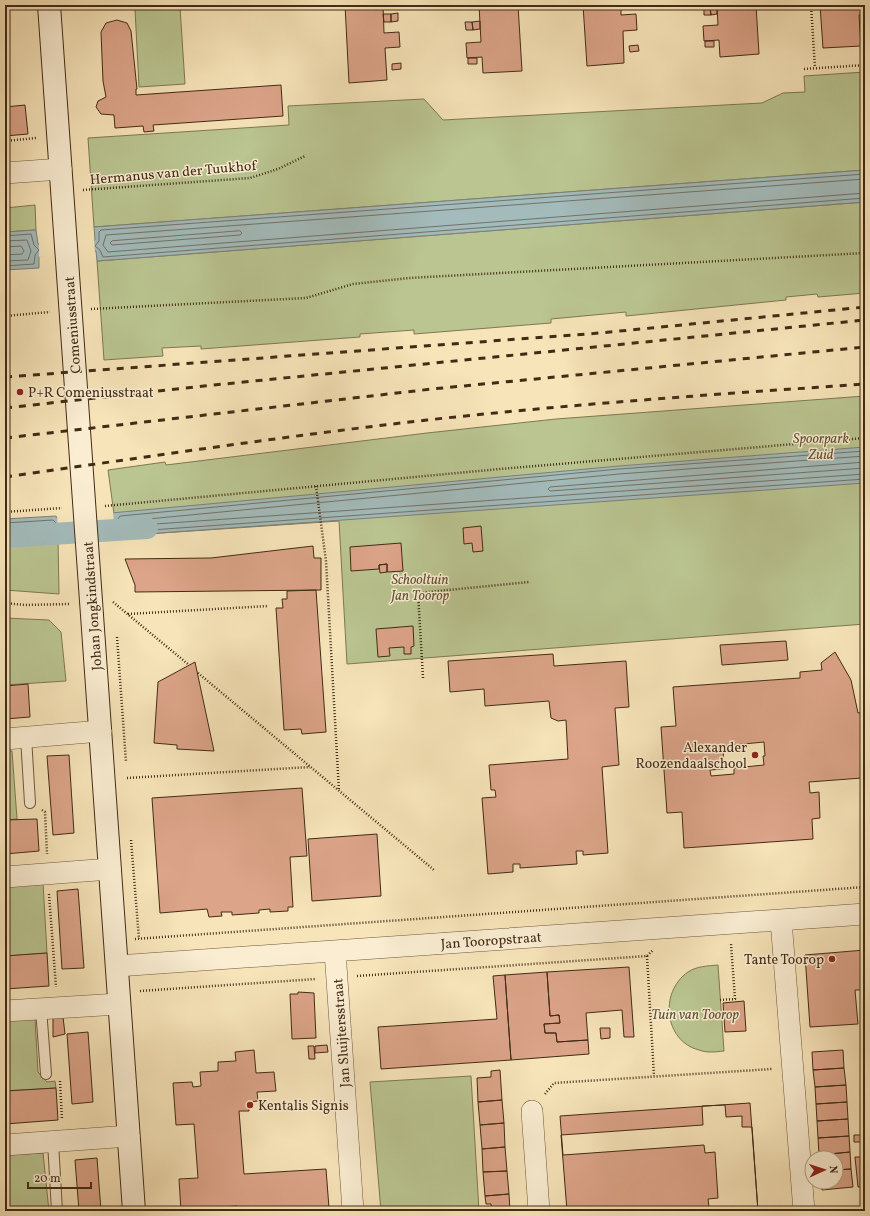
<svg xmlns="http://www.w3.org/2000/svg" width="870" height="1216" font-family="Vollkorn,serif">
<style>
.green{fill:#bac591;stroke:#7e7853}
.water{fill:#a3bbbb;stroke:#7c8179}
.pier{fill:#f7e4b9}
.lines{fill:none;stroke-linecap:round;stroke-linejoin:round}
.shore{stroke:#727368;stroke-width:1}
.canal{stroke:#a3bbbb;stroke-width:22}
.building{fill:#dca489;stroke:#422b15;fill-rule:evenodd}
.lane-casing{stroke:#6f593e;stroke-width:12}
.street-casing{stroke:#6f593e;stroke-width:22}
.secondary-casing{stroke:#422b15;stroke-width:24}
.path{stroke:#422b15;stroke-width:2.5;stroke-dasharray:1 2;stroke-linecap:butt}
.lane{stroke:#faedd2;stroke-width:10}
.street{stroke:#faedd2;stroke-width:21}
.secondary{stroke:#faedd2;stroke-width:22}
.rail{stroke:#422b15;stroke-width:3;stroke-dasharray:7 7;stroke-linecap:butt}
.poi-dot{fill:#8f2418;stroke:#faedd2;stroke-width:1.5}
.labels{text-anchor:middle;stroke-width:3;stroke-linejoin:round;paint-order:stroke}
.street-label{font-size:14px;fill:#422b15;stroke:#faedd2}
.poi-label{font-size:14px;fill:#422b15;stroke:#faedd2;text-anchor:start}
.park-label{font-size:14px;font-style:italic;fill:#605234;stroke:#faedd2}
</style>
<rect width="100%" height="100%" fill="#f7e4b9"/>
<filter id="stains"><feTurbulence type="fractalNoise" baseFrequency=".005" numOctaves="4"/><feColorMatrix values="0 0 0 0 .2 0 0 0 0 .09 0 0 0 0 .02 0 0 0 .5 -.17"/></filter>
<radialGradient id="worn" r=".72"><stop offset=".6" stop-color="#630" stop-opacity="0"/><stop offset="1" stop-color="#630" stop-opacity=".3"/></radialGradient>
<path class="green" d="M180,7L185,84L139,87L135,9Z
M865,72V170L94,227L88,138L289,125L288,106L424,99L443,120L762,103L783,93L805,92L804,76Z
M865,202V293L818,297L817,294L786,297V300L626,316V312L551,319V323L414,334V330L360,334V337L201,349V346L162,348L163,356L104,360L97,261Z
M35,205L36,230L5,232V208Z
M865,396V624L347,664L339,521L117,536L108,470L165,462L166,465L427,433L556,419Z
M58,539L59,594L5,590V542Z
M5,618L49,620L61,632L66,681L5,685Z
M5,751H12L17,819L5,820Z
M43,883L47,953L5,956V885Z
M718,965L724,1051C715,1052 707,1053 699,1050C664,1041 659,992 688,972C697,966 708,966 718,965Z
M35,1019L38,1072L47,1082L55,1081L56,1088L5,1091V1021Z
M471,1076L479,1211H381L370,1082Z
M43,1153L49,1211H5V1155Z"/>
<path class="water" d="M865,170V202L97,261L96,251L39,256V268L5,270V232L36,230L38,244L95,240L94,227Z
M865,447V483L117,536L116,523L57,527L58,539L5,542V519L56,516L57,518L619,466Z"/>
<path class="pier" d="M94,238L95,253L39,257V242Z
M113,511L114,525L59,529V540L57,515Z"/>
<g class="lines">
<path class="shore" d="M865,174L101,230L99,232V241L95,246L100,250L103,257L865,198
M865,179L106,235L103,245L108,252L865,193
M240,231L242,233L240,235L112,245L110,243L112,241Z
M5,236L31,234L34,245L39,250L35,255L34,264L5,266
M5,241L27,240L31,251L28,260L5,261
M5,247L21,246L24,251L22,254L5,255
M865,451L619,469L120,516L118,519L121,530L123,532L865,479
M865,456L619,474L127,521L125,524L127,526L865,474
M865,462L550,487L548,489L550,491L865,468
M5,523L53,520L56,523L52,535L5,538
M5,528L46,526L48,528L46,530L5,533"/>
<path class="canal" d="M5,537L147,528"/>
</g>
<path class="building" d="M345,5H383L384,33L399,32L400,47L385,48L387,80L349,83Z
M479,5H518L522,71L483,73L482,57L467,58L466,43L481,42Z
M583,5H621V15L636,14L637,30L623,31L624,63L587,66Z
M717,5H756L759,54L720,57L719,40L704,41L703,26L718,25Z
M820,5H865V15H859L861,46L823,48Z
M710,7L711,15H704V8Z
M710,7H717V14L711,15Z
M398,13V21L391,22V14Z
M383,14H391V22H384Z
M117,20L127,23L131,31L137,89H136V95L281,85L283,116L153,125L154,131L144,132L143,126L115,128L114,115L101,114L96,107L98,101L106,97L103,81L101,32L106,23Z
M480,21V29L473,30L472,22Z
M465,22H472L473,30H466Z
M705,41H714V47H705Z
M638,45L639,51L630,52L629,46Z
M468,58H477V64H468Z
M401,63V69L392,70V64Z
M25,105L28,134L5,136V107Z
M481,526L483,551L473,552L472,543L464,544L463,528Z
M401,543L403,571L387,572V564L379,565V569L351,571L350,547Z
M313,546L314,558H321V590L135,592V585L125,559L211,558Z
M387,564V572L380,573L379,565Z
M316,590L326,732L302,734L301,729L284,730L276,608H283L282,599H287V591Z
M413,626L414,646L411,647V654H404V647L389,648L390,656L378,657L376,629Z
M786,641L788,660L722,665L720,645Z
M835,652L851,680L858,713L865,712V784H862V778L809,782L810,793L819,792L820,818L812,819L813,839L684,848L682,812L667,813L661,727L676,726L673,687L800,678V672L822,670L821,663ZM764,742L765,756H763L764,765L734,768V774L711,776L710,770L724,769L723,746Z
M553,654L554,666L626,661L629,707L615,708L619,765L602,767L608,853L583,855V851H576L577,864L520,868V864H513V872L488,874L482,798L496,797L495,790H491L489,765L568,759L566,720L558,721L551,718L549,701L485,706L484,689L450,692L448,661Z
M195,662L214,751L177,749V745L154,743L158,682Z
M28,684L30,717L5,719V686Z
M69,755L74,833L53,835L47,756Z
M302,788L307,856L290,857L293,907H288V911L270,912V909L259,910V913L232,915V912H221L222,916L209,917L207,909L160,913L152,798Z
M37,819L39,851L5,854V820Z
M377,834L381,896L312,901L308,839Z
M78,889L84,968L62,969L57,891Z
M865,950V990H855L858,1024L810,1027L805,955Z
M47,953L49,986L5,989V956Z
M629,967L634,1037H624L622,1010L586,1013L588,1040L557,1042L556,1033H545L544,1024L560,1023L559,1015L550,1016L547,972Z
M547,972L550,1016L559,1015L560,1023L544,1024L545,1033H556L557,1042L588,1040L589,1054L511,1060L505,975Z
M505,975L511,1060L381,1069L378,1027L497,1019L493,976Z
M298,992L314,993L316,1038L292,1039L290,994H298Z
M744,1001L746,1031L725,1032L723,1003Z
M63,1017L65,1034L53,1037V1018Z
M600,1028H610V1038L601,1039Z
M88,1032L93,1102L72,1104L67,1034Z
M327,1045L328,1052L315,1053V1046Z
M308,1046H314L315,1059H309Z
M254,1050L256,1073L274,1072L276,1091L257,1092L258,1101L248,1102L249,1111H239L244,1174L326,1169L329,1208L301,1211H238L237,1206L209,1208L210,1211H181L179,1179L198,1178L194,1124L176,1125L173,1083L192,1082L193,1087L201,1086L200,1072L218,1071V1062L236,1061L235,1052Z
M843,1050L844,1068L813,1070L812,1052Z
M844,1068L846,1085L815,1087L813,1070Z
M500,1070L502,1100L478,1102L477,1078L491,1077V1071Z
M846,1085L847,1102L816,1104L815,1087Z
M56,1088L58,1120L5,1124V1091Z
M502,1100L504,1123L480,1125L478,1102Z
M847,1102L848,1119L817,1121L816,1104Z
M750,1103L758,1211H650L709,1207L708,1199L718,1198L715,1152L705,1153L704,1145L563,1155L560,1116Z
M725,1105L726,1117L742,1116V1127H752L758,1211H567L561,1135L703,1125L702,1106Z
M848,1119L849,1136L818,1138L817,1121Z
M504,1123L505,1147L482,1149L480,1125Z
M854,1135H863L864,1142H854Z
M849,1136L850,1152L819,1155L818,1138Z
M505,1147L507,1171L483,1172L482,1149Z
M850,1152L851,1169L836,1170V1158H820L819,1155Z
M855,1157H865V1187H858Z
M97,1158L101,1211H79L75,1160Z
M851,1169L853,1187L822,1190L821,1182H836V1170Z
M507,1171L509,1194L485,1196L483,1172Z
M509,1194L510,1211H492L491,1204H486L485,1196Z"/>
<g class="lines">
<g class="lane-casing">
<path id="lane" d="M26,737L30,803
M41,1009L46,1074
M53,1142L57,1211"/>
</g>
<g class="street-casing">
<path id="street" d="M5,173L61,169
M5,739L101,731
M5,877L110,869
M781,920L804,1211
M335,951L353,1211
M117,966L865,914
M5,1011L119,1004
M532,1111L539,1211
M5,1145L129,1136"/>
</g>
<g class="secondary-casing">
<path id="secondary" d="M49,5L134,1211"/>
</g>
<path class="path" d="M811,5L815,68
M804,69L865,65
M5,141L36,138
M83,190L250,178L278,169L305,156
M91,309L306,298L353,284L409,278L865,253
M5,316L50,312
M316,486L326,561L339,791
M105,506L500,469L865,438
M5,512L62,508
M113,602L189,665
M5,603L25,605L70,604
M128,614L268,606
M117,637L126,762
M198,673L434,870
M423,678L418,593L529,582
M127,778L310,767
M42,810L45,812L47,854
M131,840L139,939
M49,894L56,987
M135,939L865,887
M647,956L654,1076
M357,976L647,956L653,950
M140,991L316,979
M720,1000L735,999L731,944
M60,1081L62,1120
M545,1094L554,1083L772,1069"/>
<use href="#lane" class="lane"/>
<use href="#street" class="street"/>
<use href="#secondary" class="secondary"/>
<path class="rail" d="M5,377L600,333L865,307
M5,408L204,386L865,320
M5,438L432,389L865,347
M5,477C146,457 286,436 427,420C573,404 719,394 865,384"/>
</g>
<g class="poi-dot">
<circle cx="20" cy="392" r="4"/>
<circle cx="755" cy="755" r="4"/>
<circle cx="832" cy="959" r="4"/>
<circle cx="250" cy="1105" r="4"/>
</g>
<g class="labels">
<g class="street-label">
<text transform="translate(173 172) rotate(-5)" y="5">Hermanus van der Tuukhof</text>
<text transform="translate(72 325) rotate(-94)" y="5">Comeniusstraat</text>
<text transform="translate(92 606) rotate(-94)" y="5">Johan Jongkindstraat</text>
<text transform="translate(491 940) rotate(-4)" y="5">Jan Tooropstraat</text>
<text transform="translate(341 1033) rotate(-94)" y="5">Jan Sluijtersstraat</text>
</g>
<g class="poi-label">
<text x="28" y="397">P+R Comeniusstraat</text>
<text x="747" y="752" text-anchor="end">Alexander<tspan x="747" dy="16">Roozendaalschool</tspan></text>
<text x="824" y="964" text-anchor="end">Tante Toorop</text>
<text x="258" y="1110">Kentalis Signis</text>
</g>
<g class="park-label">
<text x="821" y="443">Spoorpark<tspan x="821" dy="16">Zuid</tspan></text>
<text x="420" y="584">Schooltuin<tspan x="420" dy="16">Jan Toorop</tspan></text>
<text x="695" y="1019">Tuin van Toorop</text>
</g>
</g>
<rect width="870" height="1216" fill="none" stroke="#f7e4b9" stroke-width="20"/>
<rect x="6" y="6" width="858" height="1204" fill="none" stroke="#422b15" stroke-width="2"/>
<rect x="10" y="10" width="850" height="1196" fill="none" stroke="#422b15"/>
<g transform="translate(824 1170) rotate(87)"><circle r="19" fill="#faedd2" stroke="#b09f86"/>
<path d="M0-3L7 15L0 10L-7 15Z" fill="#8f2418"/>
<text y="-6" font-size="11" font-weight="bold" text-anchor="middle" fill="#422b15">N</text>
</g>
<path d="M28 1182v6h63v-6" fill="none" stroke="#422b15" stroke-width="2"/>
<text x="34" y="1182" font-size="12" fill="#422b15" stroke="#faedd2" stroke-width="3" paint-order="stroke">20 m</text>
<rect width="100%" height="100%" filter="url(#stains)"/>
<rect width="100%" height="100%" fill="url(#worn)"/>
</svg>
